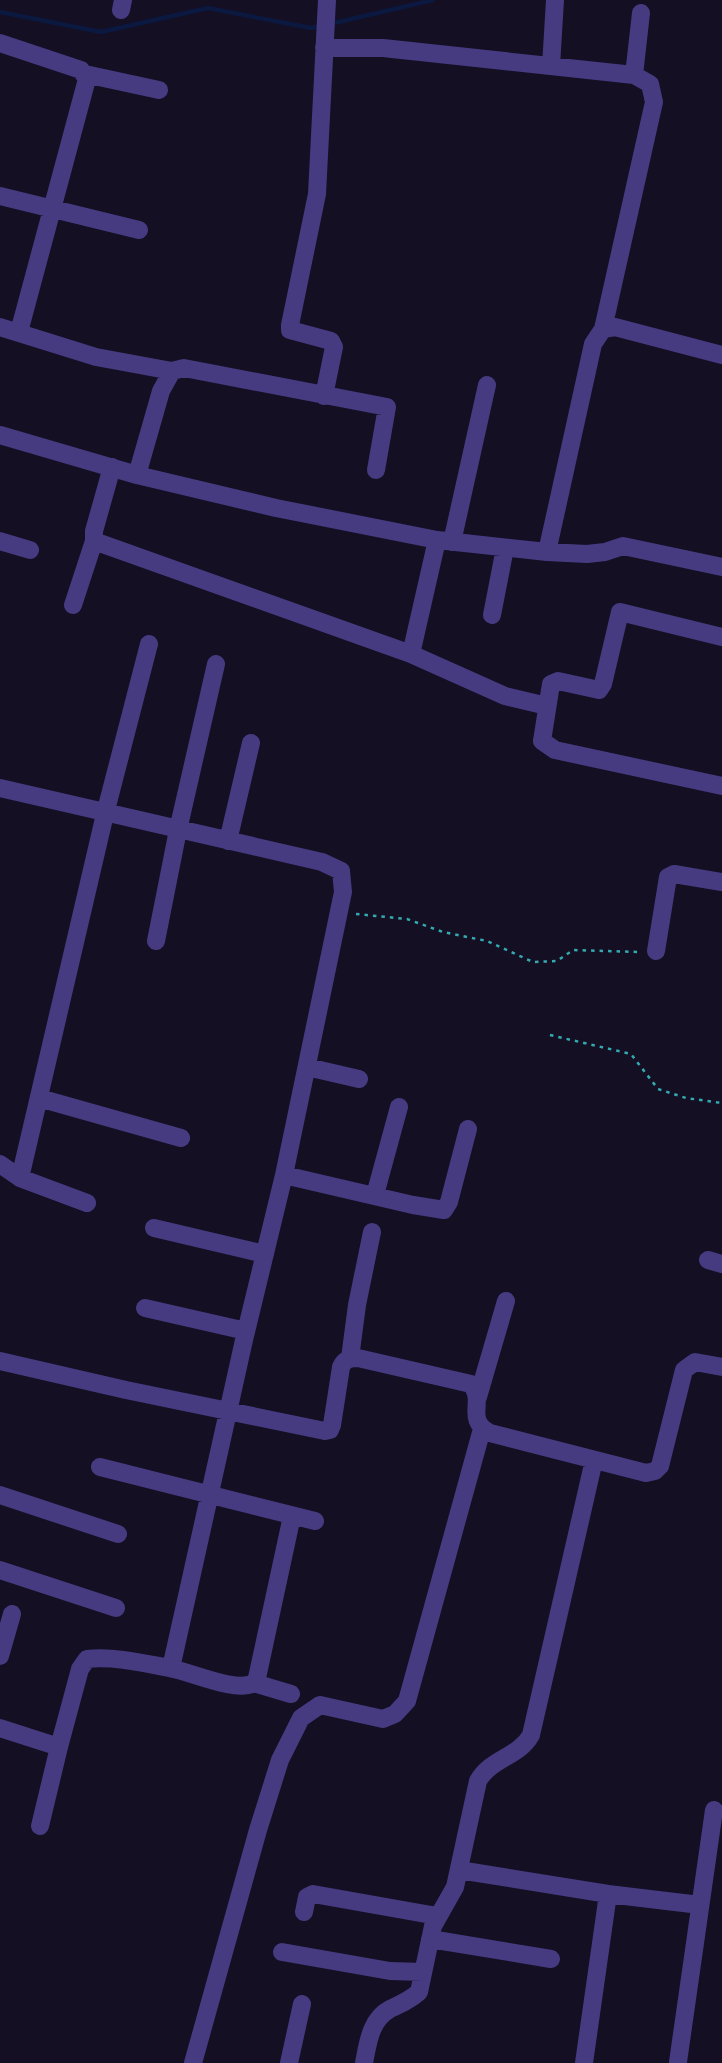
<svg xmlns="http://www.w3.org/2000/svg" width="722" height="2063" font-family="'Roboto Condensed',sans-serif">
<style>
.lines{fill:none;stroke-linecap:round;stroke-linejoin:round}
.stream{stroke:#0b183f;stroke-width:4.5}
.path{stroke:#33aab1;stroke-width:2.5;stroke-dasharray:3.5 5;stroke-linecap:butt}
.minor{stroke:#463b80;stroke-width:18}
</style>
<rect width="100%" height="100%" fill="#140f23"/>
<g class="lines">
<path class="stream" d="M0,12L101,32L208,8L311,28L321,26
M330,24L433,0"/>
<path class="path" d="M356,914L407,919L443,932L487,941L533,962L557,961L573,950L639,952
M550,1035L631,1054L658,1089L686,1098L722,1103"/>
<path class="minor" d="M121,10L123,0
M0,43L81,70L87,79L19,332
M324,48H383L634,75L650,84L654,102L603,329
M551,66L555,0
M85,74L159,90
M634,75L641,13
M0,196L139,230
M0,327L96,357L172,371
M324,396L334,347L331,341L290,330V325L317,194L327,0
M0,435L137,475L276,508L437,540L411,654
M112,467L94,531V541L411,654L505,696L547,706
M137,475L161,391L172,371L184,368L387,407L376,470
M437,540L547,552L587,554L605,552L623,546L722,567
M0,541L30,550
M452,542L487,385
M547,552L593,344L603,329L615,327L722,355
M73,605L94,541
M492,615L505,548
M722,637L620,612L603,684L599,690L558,681L551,684L542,741L555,750L722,786
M0,788L322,862L341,871L343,892L284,1175L244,1340L171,1668
M228,841L251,743
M156,941L178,830L216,664
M656,951L668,877L674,874L722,882
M307,1067L359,1079
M39,1098L181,1138
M0,1164L20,1178L105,814L149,644
M284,1175L413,1205L444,1210L449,1202L468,1129
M20,1178L87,1203
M375,1195L399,1107
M154,1228L265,1254
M708,1260L722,1264
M145,1308L246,1331
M350,1358L357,1305L372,1232
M0,1361L126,1390L325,1431L330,1430L332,1425L341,1367C345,1359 349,1358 358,1358L471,1384C486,1402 464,1419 490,1433L646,1473L655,1471L660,1466L684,1370L695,1362L722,1367
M478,1397L506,1301
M100,1467L315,1521
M0,1495L118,1534
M0,1570L116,1608
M0,1656L12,1614
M254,1683L291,1694
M0,1728L59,1747L80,1669L87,1659C113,1656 143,1663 169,1668C192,1672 235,1693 254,1683L257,1678L292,1516
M40,1826L59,1747
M459,1870L608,1894L584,2063
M608,1894L700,1905
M304,1912L307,1897L313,1894L437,1916
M430,1939L551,1959
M282,1952L390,1971L423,1972
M678,2062L714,1810
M193,2063L258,1830L280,1760L301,1718L320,1705L383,1719L395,1714L407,1701L482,1429
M289,2063L302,2004
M364,2063C368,2043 370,2020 390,2009C401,2004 410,2000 419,1992L433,1926L455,1887L478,1781C491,1758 519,1757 531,1735L594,1460"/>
</g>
</svg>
